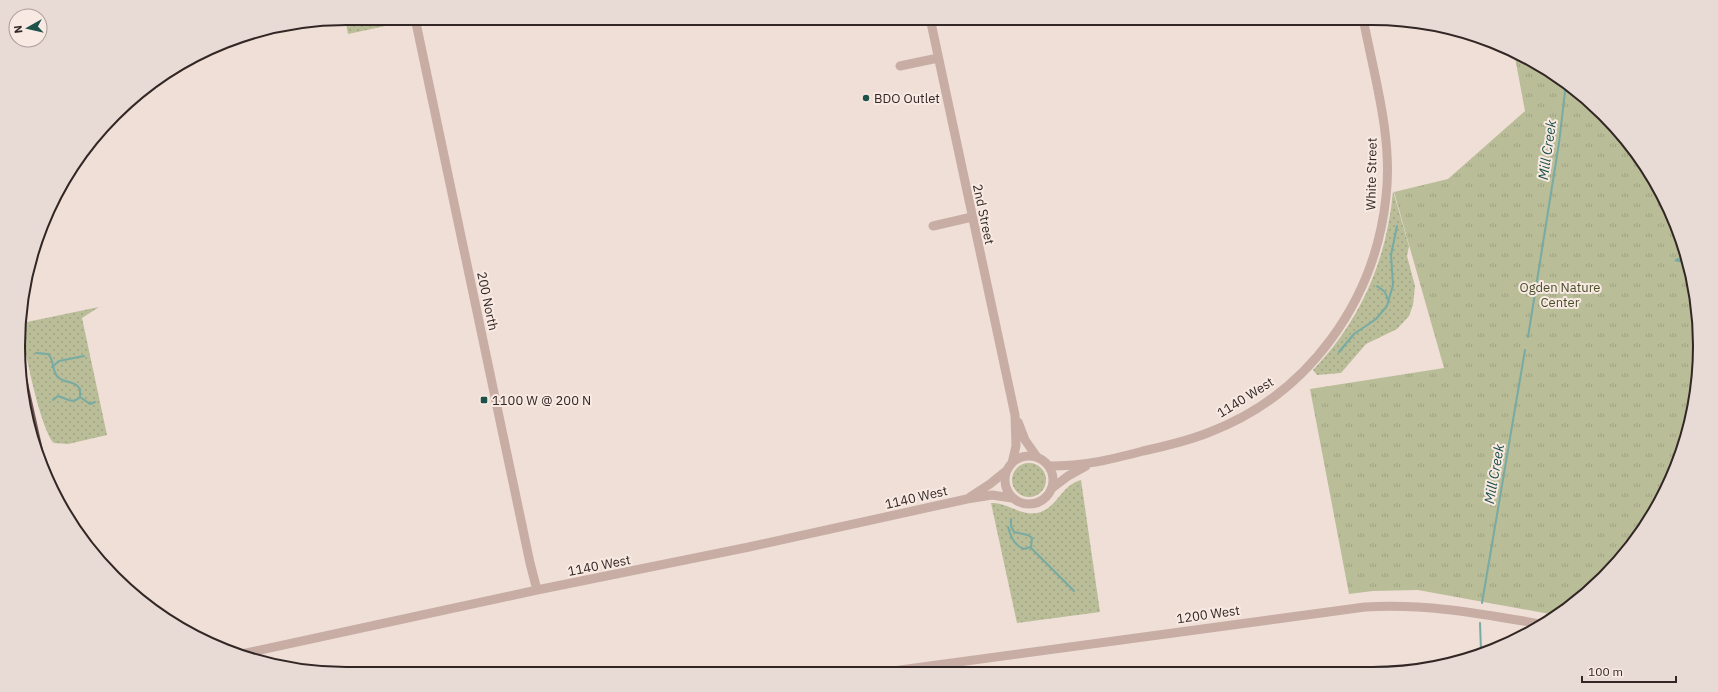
<svg xmlns="http://www.w3.org/2000/svg" width="1718" height="692" font-family="'IBM Plex Sans',sans-serif">
<style>
.grass{fill:url(#grass-dots)}
.park{fill:url(#park-tufts)}
.water{fill:url(#water-waves)}
.lines{fill:none;stroke-linecap:round;stroke-linejoin:round}
.stream{stroke:#77aba3;stroke-width:2}
.minor{stroke:#c7ada4;stroke-width:9}
.major{stroke:#745a57;stroke-width:10}
.poi-dot{fill:#1d524a;stroke:#f8eae3;stroke-width:1.5}
.labels{text-anchor:middle;stroke-width:4;stroke-linejoin:round;paint-order:stroke}
.poi-label{font-size:13px;fill:#322725;stroke:#f8eae3;text-anchor:start}
.street-label{font-size:13px;fill:#322725;stroke:#f8eae3}
.park-label{font-size:13px;fill:#494f2a;stroke:#f8eae3}
.water-label{font-size:14px;font-style:italic;fill:#1d524a;stroke:#f8eae3}
.rim{fill:none;stroke:#322725;stroke-width:2}
</style>
<defs>
<pattern id="grass-dots" width="8" height="8" patternUnits="userSpaceOnUse"><rect width="8" height="8" fill="#b9bd98"/><path d="M2 2h.1M6 6h.1" fill="none" stroke="#a0a283" stroke-width="1.8" stroke-linecap="round"/></pattern>
<pattern id="park-tufts" width="24" height="20" patternUnits="userSpaceOnUse"><rect width="24" height="20" fill="#b9bd98"/><path d="M3 7l-1-3M5 7V3M7 7l1-3M15 17l-1-3M17 17v-4M19 17l1-3" fill="none" stroke="#a0a283"/></pattern>
<pattern id="water-waves" width="16" height="10" patternUnits="userSpaceOnUse"><rect width="16" height="10" fill="#77aba3"/><path d="M0 5q4-4 8 0t8 0" fill="none" stroke="#628b85"/></pattern>
</defs>
<rect width="100%" height="100%" fill="#efdfd7"/>
<path class="grass" d="M345,18H408L409,21L348,34Z
M1393,191L1409,246L1407,256L1415,286L1413,305L1409,316L1397,329L1366,344L1341,373L1317,375L1313,370C1320,362 1327,355 1333,347C1369,301 1388,248 1393,191Z
M99,307L82,318L107,435L68,444L54,443C41,431 22,343 22,323Z
M1012 480a17 17 0 1 1 34 0a17 17 0 1 1-34 0Z
M1081,480L1100,612L1017,623L991,503C1008,502 1019,516 1037,513C1057,509 1061,485 1081,480Z"/>
<path class="park" d="M1514,52L1536,62L1588,99L1632,146L1666,201L1689,261L1699,324L1697,389L1683,451L1645,528L1588,593L1555,615L1418,590L1373,591L1349,594L1310,389L1444,368L1394,192L1448,179L1525,111Z"/>
<path class="water" d="M1677,258L1688,260L1689,264L1674,261Z"/>
<g class="lines">
<path class="stream" d="M1377,286L1385,292L1388,300
M1528,337L1559,143L1566,83
M1339,352L1354,334L1376,319L1387,306L1393,285L1391,255L1397,226
M36,353L48,354C55,360 51,371 58,377C65,384 75,380 80,389V397C72,405 67,398 58,396L53,400
M52,367L59,361L84,356
M80,397L90,404L95,402
M1008,527C1011,537 1014,545 1024,549L1031,547L1032,538L1028,535L1014,532L1011,526V519
M1031,548L1074,591
M1482,603L1525,350
M1480,623L1481,651"/>
<path class="minor" d="M415,18L530,563L537,590
M930,18L1015,415L1016,446L1012,463
M900,66L938,58
M933,226L972,217
M1018,422L1025,440L1037,457
M1005 480a24 24 0 1 1 48 0a24 24 0 1 1-48 0Z
M1049,466C1085,466 1109,460 1143,451C1166,446 1188,441 1210,432C1309,394 1375,301 1386,197C1393,137 1374,76 1363,18
M1051,489L1068,476L1086,466
M970,497L990,484L1006,471
M237,655L537,590L749,547L967,499L992,495L1012,498
M878,673L1365,607C1425,603 1482,614 1541,624"/>
<path class="major" d="M23,383L41,464"/>
</g>
<g class="poi-dot">
<circle cx="866" cy="98" r="4"/>
<rect x="480" y="396" width="8" height="8" rx="2"/>
</g>
<g class="labels">
<g class="poi-label">
<text x="874" y="103">BDO Outlet</text>
<text x="492" y="405">1100 W @ 200 N</text>
</g>
<g class="street-label">
<text transform="translate(1371 174) rotate(-89)" y="5">White Street</text>
<text transform="translate(984 214) rotate(78)" y="5">2nd Street</text>
<text transform="translate(488 301) rotate(78)" y="5">200 North</text>
<text transform="translate(1245 397) rotate(-32)" y="5">1140 West</text>
<text transform="translate(916 497) rotate(-13)" y="5">1140 West</text>
<text transform="translate(599 565) rotate(-11)" y="5">1140 West</text>
<text transform="translate(1208 614) rotate(-8)" y="5">1200 West</text>
</g>
<g class="park-label">
<text x="1560" y="292">Ogden Nature<tspan x="1560" dy="15">Center</tspan></text>
</g>
<g class="water-label">
<text transform="translate(1547 150) rotate(-82)" y="5">Mill Creek</text>
<text transform="translate(1494 474) rotate(-80)" y="5">Mill Creek</text>
</g>
</g>
<path d="M0 0H1718V692H0ZM346 25H1372A321 321 0 0 1 1693 346V346A321 321 0 0 1 1372 667H346A321 321 0 0 1 25 346V346A321 321 0 0 1 346 25Z" fill="#e8dad4" fill-rule="evenodd"/>
<path class="rim" d="M346 25H1372A321 321 0 0 1 1693 346V346A321 321 0 0 1 1372 667H346A321 321 0 0 1 25 346V346A321 321 0 0 1 346 25Z"/>
<g transform="translate(28 28) rotate(262)"><circle r="19" fill="#f8eae3" stroke="#a99c97"/>
<path d="M0-3L7 15L0 10L-7 15Z" fill="#1d524a"/>
<text y="-6" font-size="11" font-weight="bold" text-anchor="middle" fill="#322725">N</text>
</g>
<path d="M1582 676v6h94v-6" fill="none" stroke="#322725" stroke-width="2"/>
<text x="1588" y="676" font-size="12" fill="#322725" stroke="#f8eae3" stroke-width="3" paint-order="stroke">100 m</text>
</svg>
